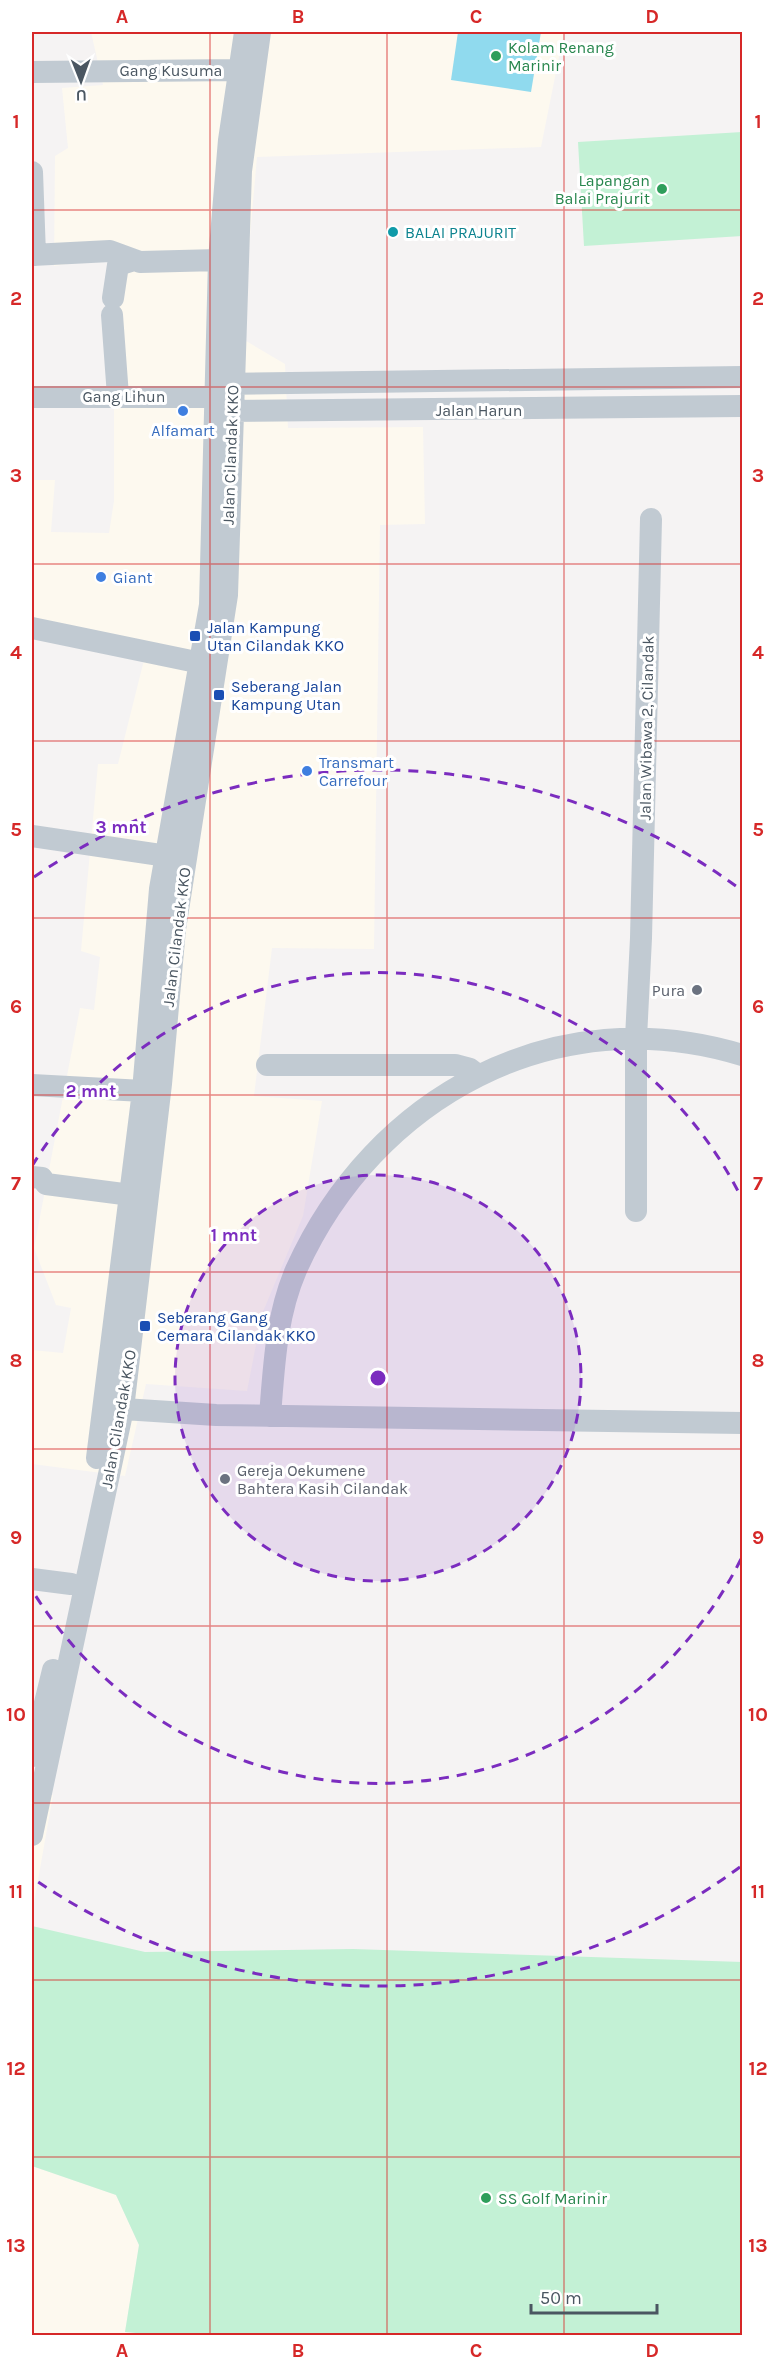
<svg xmlns="http://www.w3.org/2000/svg" width="774" height="2367" font-family="Karla,sans-serif">
<style>
.commercial{fill:#fdf9ef}
.green{fill:#c3f1d5}
.water{fill:#90daee}
.lines{fill:none;stroke-linecap:round;stroke-linejoin:round}
.minor{stroke:#c1cad2;stroke-width:22}
.grid{fill:none;stroke:#d62828;stroke-width:1.5;stroke-opacity:0.55}
.ring{fill:none;stroke:#7b2cbf;stroke-width:3;stroke-dasharray:10 8}
.leisure-dot{fill:#2e9e5b;stroke:#fff;stroke-width:2}
.culture-dot{fill:#0f9aa8;stroke:#fff;stroke-width:2}
.shop-dot{fill:#3f7fe0;stroke:#fff;stroke-width:2}
.transit-dot{fill:#1a4fb4;stroke:#fff;stroke-width:2}
.worship-dot{fill:#6b7280;stroke:#fff;stroke-width:2}
.labels{text-anchor:middle;stroke-width:6;stroke-linejoin:round;paint-order:stroke}
.leisure-label{font-size:16px;fill:#27864d;stroke:#fff;text-anchor:start}
.street-label{font-size:16px;fill:#4a5661;stroke:#fff}
.culture-label{font-size:16px;fill:#0d838f;stroke:#fff;text-anchor:start}
.shop-label{font-size:16px;fill:#366cbe;stroke:#fff;text-anchor:start}
.transit-label{font-size:16px;fill:#164399;stroke:#fff;text-anchor:start}
.worship-label{font-size:16px;fill:#5b616d;stroke:#fff;text-anchor:end}
.centre{fill:#7b2cbf;stroke:#fff;stroke-width:3}
.ring-label{font-size:18px;text-anchor:middle;font-weight:bold;fill:#7b2cbf;stroke:#fff;stroke-width:6;stroke-linejoin:round;paint-order:stroke}
.neatline{fill:none;stroke:#d62828;stroke-width:2}
.grid-label{font-size:20px;text-anchor:middle;font-weight:bold;fill:#d62828}
</style>
<rect width="100%" height="100%" fill="#f5f3f3"/>
<path class="commercial" d="M91,32H564L541,147L257,157L241,338L285,364L288,428L423,427L425,524L380,525L374,949L272,948L254,1096L322,1101L303,1216L262,1314L247,1391L146,1384L125,1476L32,1464V1350L63,1353L71,1308L56,1305L34,1248L80,1008L94,1010L100,957L81,951L98,764H118L144,660L32,630V480H55L51,532L109,533L114,501V257L54,266L55,156L68,148L62,88L103,85Z
M32,1793L53,1795L32,1914Z
M32,2166L116,2195L139,2245L125,2332L169,2335L32,2336Z"/>
<path class="green" d="M742,132V236L584,246L578,142Z
M32,1926L145,1952L353,1949L742,1962V2335L169,2336L125,2332L139,2245L116,2195L32,2166Z"/>
<path class="water" d="M458,32H541L531,92L451,80Z"/>
<g class="lines">
<path class="minor" d="M32,72L238,70
M32,172L35,255
M32,255L110,251L140,262L219,260
M113,298L118,265L134,260
M112,315L118,396
M219,384L742,377
M32,397H216
M217,411L742,406
M32,628L201,663
M32,836L167,856
M267,1065H455L470,1069L478,1075
M32,1085L143,1091
M32,1177L42,1178L46,1184L131,1195
M636,1211V1038L641,938L651,519
M108,1408L216,1415L742,1423
M270,1416C274,1366 276,1316 296,1270C374,1096 556,998 742,1055
M97,1458L143,1091L160,889L210,605L219,260L229,140L245,32
M32,1579L71,1584
M32,1756L53,1670
M32,1835L123,1409L161,1084L175,929L227,595L241,171L260,32"/>
</g>
<path class="grid" d="M210,32V2336M387,32V2336M564,32V2336M32,210H742M32,387H742M32,564H742M32,741H742M32,918H742M32,1095H742M32,1272H742M32,1449H742M32,1626H742M32,1803H742M32,1980H742M32,2157H742"/>
<circle cx="378" cy="1378" r="203" fill="#7b2cbf" fill-opacity=".12"/>
<g class="ring">
<circle cx="378" cy="1378" r="203"/>
<path d="M741 1559A406 406 0 0 1 32 1590M32 1166A406 406 0 0 1 741 1197"/>
<path d="M740 1867A608 608 0 0 1 34 1879M34 877A608 608 0 0 1 740 889"/>
</g>
<g class="leisure-dot">
<circle cx="496" cy="56" r="6"/>
<circle cx="662" cy="189" r="6"/>
<circle cx="486" cy="2198" r="6"/>
</g>
<circle class="culture-dot" cx="393" cy="232" r="6"/>
<g class="shop-dot">
<circle cx="183" cy="411" r="6"/>
<circle cx="101" cy="577" r="6"/>
<circle cx="307" cy="771" r="6"/>
</g>
<g class="transit-dot">
<rect x="189" y="630" width="12" height="12" rx="3"/>
<rect x="213" y="689" width="12" height="12" rx="3"/>
<rect x="139" y="1320" width="12" height="12" rx="3"/>
</g>
<g class="worship-dot">
<circle cx="697" cy="990" r="6"/>
<circle cx="225" cy="1479" r="6"/>
</g>
<g class="labels">
<g class="leisure-label">
<text x="508" y="53">Kolam Renang<tspan x="508" dy="18">Marinir</tspan></text>
<text x="650" y="186" text-anchor="end">Lapangan<tspan x="650" dy="18">Balai Prajurit</tspan></text>
<text x="498" y="2204">SS Golf Marinir</text>
</g>
<g class="street-label">
<text x="171" y="76">Gang Kusuma</text>
<text x="124" y="402">Gang Lihun</text>
<text x="479" y="416">Jalan Harun</text>
<text transform="translate(230 455) rotate(-88)" y="6">Jalan Cilandak KKO</text>
<text transform="translate(646 728) rotate(-89)" y="6">Jalan Wibawa 2, Cilandak</text>
<text transform="translate(176 937) rotate(-83)" y="6">Jalan Cilandak KKO</text>
<text transform="translate(118 1419) rotate(-80)" y="6">Jalan Cilandak KKO</text>
</g>
<g class="culture-label">
<text x="405" y="238">BALAI PRAJURIT</text>
</g>
<g class="shop-label">
<text x="183" y="436" text-anchor="middle">Alfamart</text>
<text x="113" y="583">Giant</text>
<text x="319" y="768">Transmart<tspan x="319" dy="18">Carrefour</tspan></text>
</g>
<g class="transit-label">
<text x="207" y="633">Jalan Kampung<tspan x="207" dy="18">Utan Cilandak KKO</tspan></text>
<text x="231" y="692">Seberang Jalan<tspan x="231" dy="18">Kampung Utan</tspan></text>
<text x="157" y="1323">Seberang Gang<tspan x="157" dy="18">Cemara Cilandak KKO</tspan></text>
</g>
<g class="worship-label">
<text x="685" y="996">Pura</text>
<text x="237" y="1476" text-anchor="start">Gereja Oekumene<tspan x="237" dy="18">Bahtera Kasih Cilandak</tspan></text>
</g>
</g>
<circle cx="378" cy="1378" r="9" class="centre"/>
<g class="ring-label">
<text x="121" y="833">3 mnt</text>
<text x="91" y="1097">2 mnt</text>
<text x="234" y="1241">1 mnt</text>
</g>
<rect width="774" height="2367" fill="none" stroke="#ffffff" stroke-width="66"/>
<g transform="translate(81 81) rotate(179)" stroke="#ffffff" stroke-width="4.5" paint-order="stroke">
<path d="M0-4.5L10 22L0 15L-10 22Z" fill="#4a5661"/>
<text y="-9" font-size="16" font-weight="bold" text-anchor="middle" fill="#4a5661">U</text>
</g>
<path d="M531 2304v9h126v-9" fill="none" stroke="#4a5661" stroke-width="3"/>
<text x="540" y="2304" font-size="18" fill="#4a5661" stroke="#ffffff" stroke-width="4.5" paint-order="stroke">50 m</text>
<rect x="33" y="33" width="708" height="2301" class="neatline"/>
<g class="grid-label">
<text x="122" y="23">A</text>
<text x="298" y="23">B</text>
<text x="476" y="23">C</text>
<text x="652" y="23">D</text>
<text x="16" y="128">1</text>
<text x="758" y="128">1</text>
<text x="16" y="305">2</text>
<text x="758" y="305">2</text>
<text x="16" y="482">3</text>
<text x="758" y="482">3</text>
<text x="16" y="659">4</text>
<text x="758" y="659">4</text>
<text x="16" y="836">5</text>
<text x="758" y="836">5</text>
<text x="16" y="1013">6</text>
<text x="758" y="1013">6</text>
<text x="16" y="1190">7</text>
<text x="758" y="1190">7</text>
<text x="16" y="1367">8</text>
<text x="758" y="1367">8</text>
<text x="16" y="1544">9</text>
<text x="758" y="1544">9</text>
<text x="16" y="1721">10</text>
<text x="758" y="1721">10</text>
<text x="16" y="1898">11</text>
<text x="758" y="1898">11</text>
<text x="16" y="2075">12</text>
<text x="758" y="2075">12</text>
<text x="16" y="2252">13</text>
<text x="758" y="2252">13</text>
<text x="122" y="2357">A</text>
<text x="298" y="2357">B</text>
<text x="476" y="2357">C</text>
<text x="652" y="2357">D</text>
</g>
</svg>
